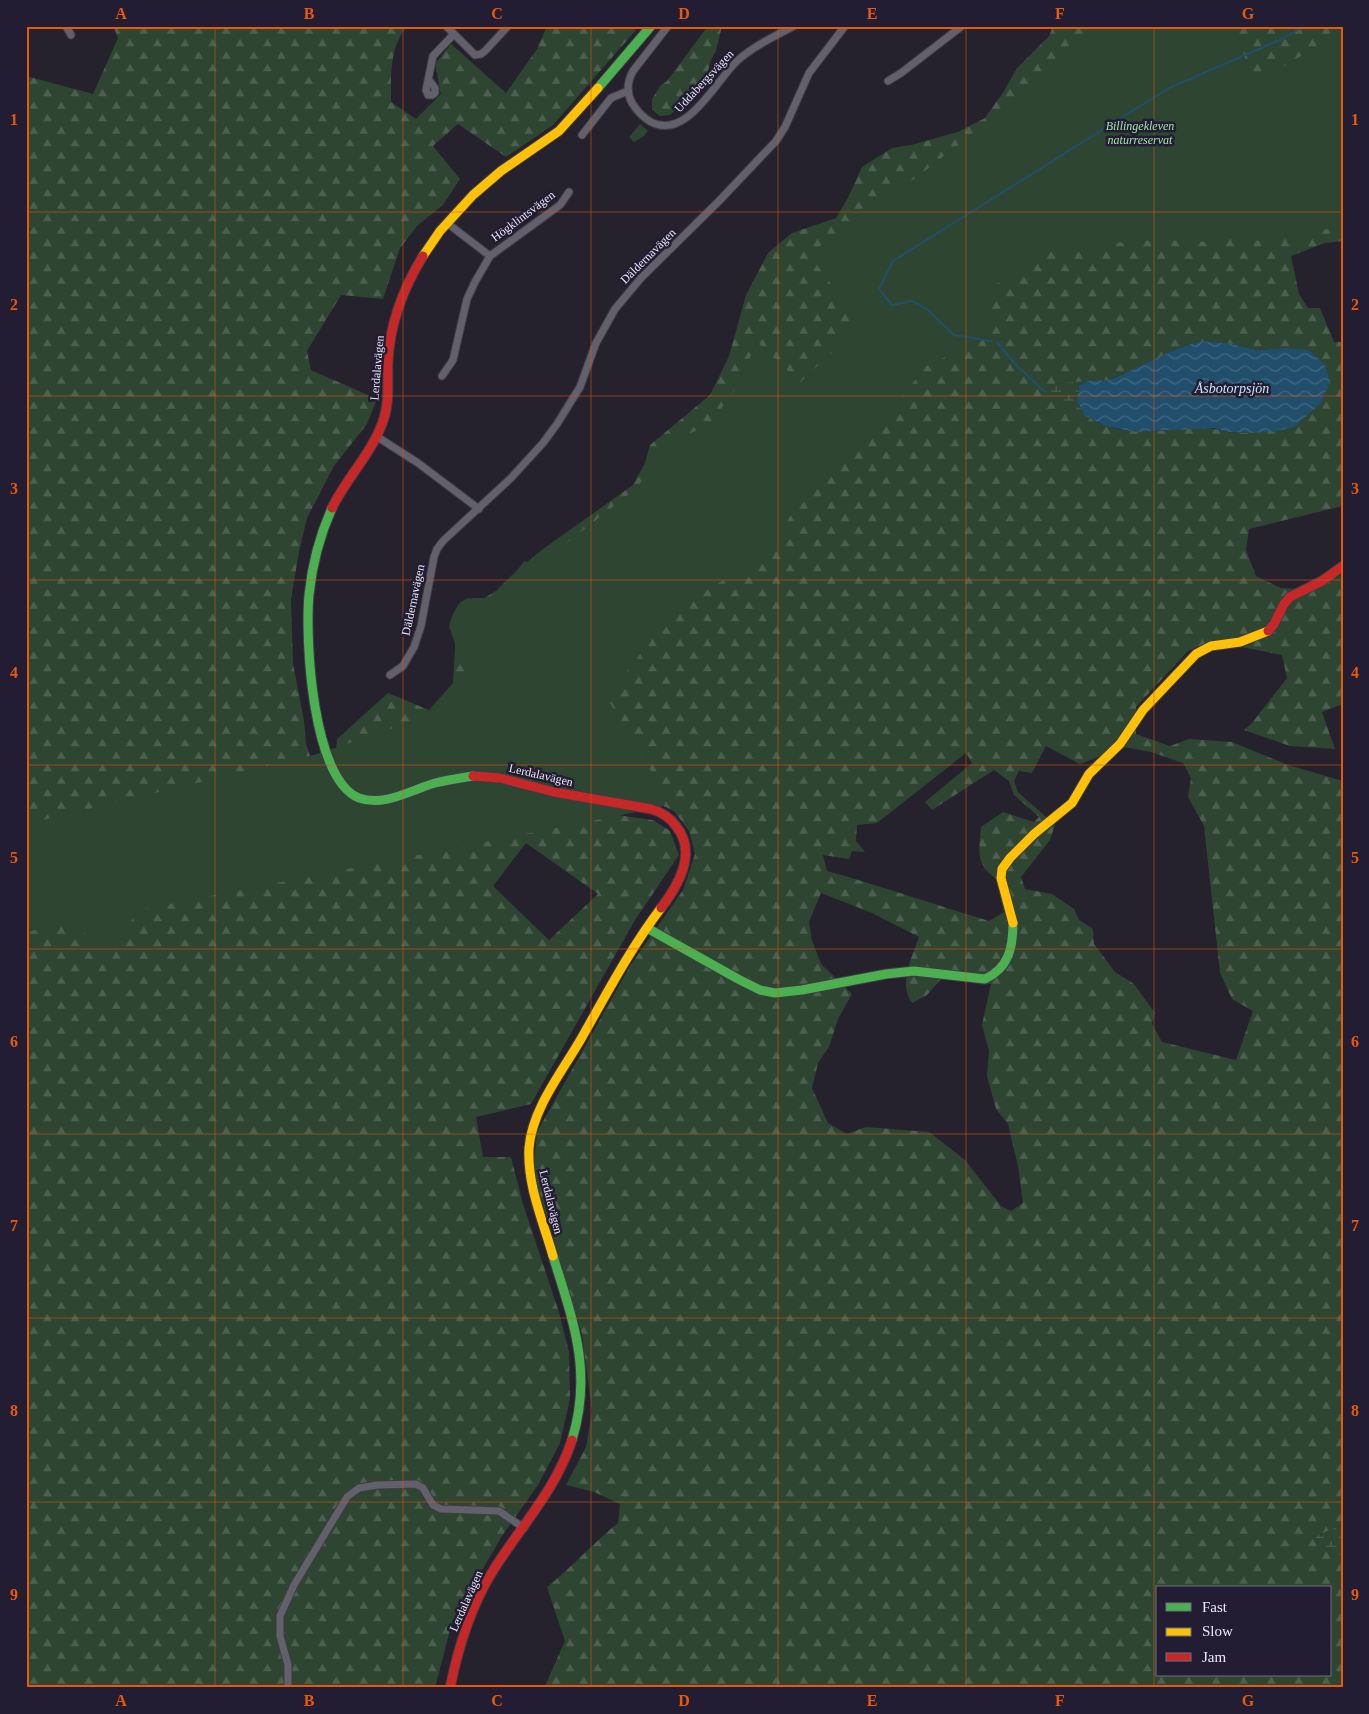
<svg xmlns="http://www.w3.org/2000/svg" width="1369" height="1714" font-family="'Times New Roman',serif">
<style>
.forest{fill:url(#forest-firs);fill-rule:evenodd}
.wetland{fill:url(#wetland-marsh)}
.green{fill:#2e4531}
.water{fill:url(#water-waves)}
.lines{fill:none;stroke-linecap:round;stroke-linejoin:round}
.stream{stroke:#214f6b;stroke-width:2}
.street-casing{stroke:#3f3c47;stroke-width:9}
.fast-casing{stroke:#3f3c47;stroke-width:11}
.slow-casing{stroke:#3f3c47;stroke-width:11}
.jam-casing{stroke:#3f3c47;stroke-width:11}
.street{stroke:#62606a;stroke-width:7}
.fast{stroke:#4caf50;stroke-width:9}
.slow{stroke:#ffc107;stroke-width:9}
.jam{stroke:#c62828;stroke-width:9}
.grid{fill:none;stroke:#e8590c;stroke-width:1;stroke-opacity:0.55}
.labels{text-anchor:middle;stroke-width:5;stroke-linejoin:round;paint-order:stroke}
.street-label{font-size:12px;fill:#eae7f7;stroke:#231d33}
.park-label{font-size:12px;font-style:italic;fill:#a1e3a9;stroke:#231d33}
.water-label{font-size:14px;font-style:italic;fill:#c8e5f9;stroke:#231d33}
.neatline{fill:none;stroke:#e8590c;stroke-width:2}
.grid-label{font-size:16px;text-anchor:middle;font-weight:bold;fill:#e8590c}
</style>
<defs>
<pattern id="forest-firs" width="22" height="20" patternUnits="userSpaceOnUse" patternTransform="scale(1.25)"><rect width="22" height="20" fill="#2e4531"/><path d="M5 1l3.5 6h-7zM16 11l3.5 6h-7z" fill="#4c6050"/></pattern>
<pattern id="wetland-marsh" width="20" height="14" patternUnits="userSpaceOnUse" patternTransform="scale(1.25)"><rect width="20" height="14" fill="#2e4531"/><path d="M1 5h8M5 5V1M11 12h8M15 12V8" fill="none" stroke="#4c6050"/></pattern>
<pattern id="water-waves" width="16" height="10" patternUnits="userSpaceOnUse" patternTransform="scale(1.25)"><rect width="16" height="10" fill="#214f6b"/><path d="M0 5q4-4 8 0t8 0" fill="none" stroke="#416881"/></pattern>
</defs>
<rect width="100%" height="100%" fill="#25222e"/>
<path class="forest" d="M113,26H408C389,45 391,77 391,102L416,119L441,94L435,64L451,44L506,93L537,49L547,26H625L636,30L553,125L506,157L458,124L433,146L460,179L443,205L418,225L400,248L383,299L341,295L307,351L311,370L377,399L367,424L334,466L307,518L299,552L291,599L293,664L304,720L306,744L316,773L653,820L670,831L679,855L635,920L531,1104L476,1117L483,1157H511L523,1204L559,1312L569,1352L570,1399L560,1443L538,1485L502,1536L452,1622L435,1688H26V76L93,94L118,38ZM526,843L598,894L549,940L493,886Z
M708,26H722L716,51L710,62L706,82L670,115L660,116L652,110V99L661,85L667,81Z
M1053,26H1343V241L1325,243L1291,256L1299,294L1308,308H1320L1334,342H1343V506L1249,529L1246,550L1256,576L1281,588L1313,590L1343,574V704L1322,712L1335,749L1290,746L1244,730L1252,723L1287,678L1282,655L1211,641L1188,651L1136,707V734L1170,746L1189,739L1232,742L1288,765L1343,781V1524L1315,1537L1332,1557L1343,1554V1688H544L565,1641L547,1587C572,1567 593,1543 618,1523L620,1504L594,1492L566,1485L586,1447L592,1412L582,1334L533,1171L537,1132L630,966L683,890L695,854L689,831L674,811L640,795L335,762L337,739L388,693L429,710L453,683L456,630L461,612L496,591L514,573L543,549L633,485L645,463L650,445L710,395L729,356L746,295L768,253L792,233L836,218L849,196L862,167L892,148L911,145L958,132L985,118L1004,91L1017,68L1049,36ZM1200,341L1227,343L1257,350L1285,348L1297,423C1289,433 1241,434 1227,432C1218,430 1211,427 1201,428C1169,429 1137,436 1106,426C1084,419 1069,399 1053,384L1108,380L1135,369L1174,350ZM1046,746L1080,764L1124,747L1151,752L1183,763L1191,778L1188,797L1204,826L1220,973L1232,999L1253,1011L1236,1060L1162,1042L1152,1024L1155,1013L1134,984L1115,972L1094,944L1093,929L1079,920L1074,909L1052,894L1025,889L1021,877L1050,840L1055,825L1018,792L1014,781L1019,771L1032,773ZM966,753L972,763L925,802L932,810L994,770L1009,781L1014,795L1039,817L1034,822L1003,812L981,827C979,851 975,864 996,879L1004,912L989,921C935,905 882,886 827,871L823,855L849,859L852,851L865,852L856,841L857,825L877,823ZM821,893L872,913L919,937C912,957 898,984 912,1003L927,995L942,978L991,984L982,1025L989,1051L987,1076L996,1109L1008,1124L1018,1166L1023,1203L1011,1211L1001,1206L965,1160L929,1132L866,1127L847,1134L828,1123L812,1088L818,1063L829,1047L838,1019L852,994L821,964L812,941L809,922ZM1158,1588H1330V1675H1158Z"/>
<path class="wetland" d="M1087,381L1079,386L1077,401L1084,415L1056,404L1044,393L1053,384Z
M1343,1524V1554L1332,1557L1315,1537Z"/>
<path class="green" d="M1096,26H1235L1253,84L1341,33L1340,26H1343V225L1311,233L1262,241L1233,238L1190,243L1166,239L1112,243L1095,248L1080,249L1065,247L1038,256L1027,264L1011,280L995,284L987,290L991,336L926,366L876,431L792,513L768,554L673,610L607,698L655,778L662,807L139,910L106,955L75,922L26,932V824L317,754L423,718L465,673L449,626C451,618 457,602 466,599C472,597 490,599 497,598L524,561L539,565L638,487L661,447L710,424L737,387L757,342L800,383L833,351L854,315L809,254L917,177L1015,101Z
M640,124L648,131L644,136L634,142L629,137Z"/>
<path class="water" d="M1200,341L1227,343L1257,350L1285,348L1309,350L1325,365L1330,382L1321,403L1294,427L1273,432L1251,433L1227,432L1214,428L1135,432L1105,426L1084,415L1077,401L1079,386L1087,381L1108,380L1119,376L1174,350Z"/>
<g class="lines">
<path class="stream" d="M991,341L954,335L928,310L912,301L892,305L879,289L893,261L1169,88L1282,39L1305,26
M997,342L1016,365L1045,392"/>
<g class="street-casing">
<path id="street" d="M66,26L71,35
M446,26L475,55L481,54L485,51L508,26
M668,26L633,71C627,82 626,92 632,103C637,111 644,118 651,122C687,141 716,80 738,60C754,46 775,36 794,26
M429,80L435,88V93L432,95H428L426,90L433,56L454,34
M888,81L901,73L962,26
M582,135L611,98L628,91
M447,223L490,256
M442,376L453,360L467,299L475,282L490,256L560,205L569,192
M376,436L418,463L479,509
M390,675L403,666L414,647L421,626L434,557L437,549L443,541L511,478L543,443L557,424L580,387L596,343L615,309L641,278L719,201L776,141L785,127L809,73L845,26
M288,1688V1665L280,1636V1616L294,1585L347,1497L359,1488L377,1485L416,1484L423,1488L433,1505L441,1509L499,1511L524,1528"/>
</g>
<g class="fast-casing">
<path id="fast" d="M598,88L651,26
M332,508C320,535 312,565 309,595C305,639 312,779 359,798C384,807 411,790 435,783C447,780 460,778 473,776
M647,928L738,979L760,990L775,993L802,990L886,974L914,971L985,979C1009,968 1013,947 1013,923
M553,1256C573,1321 593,1371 572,1440"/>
</g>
<g class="slow-casing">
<path id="slow" d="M423,256L440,231L473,195L501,171L559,131L598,88
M1013,923L1001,878L1002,869L1010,858L1034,834L1072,803L1089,774L1120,744L1143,710L1196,654L1211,646L1240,642L1268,631
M553,1256C543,1221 527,1185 529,1148C532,1109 562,1072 581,1039C606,995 630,949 661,908"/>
</g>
<g class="jam-casing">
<path id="jam" d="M332,508C347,477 374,451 384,418C390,400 387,380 388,361C390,324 404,287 423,256
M1268,631L1274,624L1284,604L1290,597L1322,581L1343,566
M473,776L500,778L554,792L651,809C661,812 670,817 676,826C698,853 678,886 661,908
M450,1688C458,1648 470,1609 491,1574C519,1528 555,1492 572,1440"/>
</g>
<use href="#street" class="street"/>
<use href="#fast" class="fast"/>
<use href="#slow" class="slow"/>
<use href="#jam" class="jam"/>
</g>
<path class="grid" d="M215,26V1688M403,26V1688M591,26V1688M778,26V1688M966,26V1688M1154,26V1688M26,212H1343M26,396H1343M26,580H1343M26,765H1343M26,949H1343M26,1134H1343M26,1318H1343M26,1502H1343"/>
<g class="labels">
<g class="street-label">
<text transform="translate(704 81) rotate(-47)" y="4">Uddabergsvägen</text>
<text transform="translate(523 216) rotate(-37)" y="4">Högklintsvägen</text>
<text transform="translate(648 256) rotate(-45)" y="4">Däldernavägen</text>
<text transform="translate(377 368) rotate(-85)" y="4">Lerdalavägen</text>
<text transform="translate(413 600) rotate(-78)" y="4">Däldernavägen</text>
<text transform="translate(541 775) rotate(13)" y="4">Lerdalavägen</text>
<text transform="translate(551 1202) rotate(76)" y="4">Lerdalavägen</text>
<text transform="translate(466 1601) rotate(-66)" y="4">Lerdalavägen</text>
</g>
<g class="park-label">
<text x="1140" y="130">Billingekleven<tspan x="1140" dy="14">naturreservat</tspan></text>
</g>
<g class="water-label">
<text x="1232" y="393">Åsbotorpsjön</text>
</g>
</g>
<rect width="1369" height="1714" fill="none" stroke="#231d33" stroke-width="55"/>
<rect x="1156" y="1586" width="175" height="90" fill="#231d33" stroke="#736e81"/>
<rect x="1166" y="1603" width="25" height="8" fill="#4caf50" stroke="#736e81"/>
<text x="1202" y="1612" font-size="15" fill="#eae7f7">Fast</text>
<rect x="1166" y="1628" width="25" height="8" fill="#ffc107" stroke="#736e81"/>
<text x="1202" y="1636" font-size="15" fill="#eae7f7">Slow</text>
<rect x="1166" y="1653" width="25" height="8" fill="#c62828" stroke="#736e81"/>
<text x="1202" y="1662" font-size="15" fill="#eae7f7">Jam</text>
<rect x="28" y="28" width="1314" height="1658" class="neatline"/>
<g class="grid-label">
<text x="121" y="19">A</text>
<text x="309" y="19">B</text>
<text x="497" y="19">C</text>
<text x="684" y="19">D</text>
<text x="872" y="19">E</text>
<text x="1060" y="19">F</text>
<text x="1248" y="19">G</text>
<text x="14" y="125">1</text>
<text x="1355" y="125">1</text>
<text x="14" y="310">2</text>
<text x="1355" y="310">2</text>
<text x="14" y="494">3</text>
<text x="1355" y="494">3</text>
<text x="14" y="678">4</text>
<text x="1355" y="678">4</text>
<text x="14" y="863">5</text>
<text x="1355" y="863">5</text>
<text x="14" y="1047">6</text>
<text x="1355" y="1047">6</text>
<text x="14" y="1231">7</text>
<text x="1355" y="1231">7</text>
<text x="14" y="1416">8</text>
<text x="1355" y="1416">8</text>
<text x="14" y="1600">9</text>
<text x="1355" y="1600">9</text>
<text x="121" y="1706">A</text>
<text x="309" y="1706">B</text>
<text x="497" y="1706">C</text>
<text x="684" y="1706">D</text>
<text x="872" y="1706">E</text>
<text x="1060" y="1706">F</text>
<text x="1248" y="1706">G</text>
</g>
</svg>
